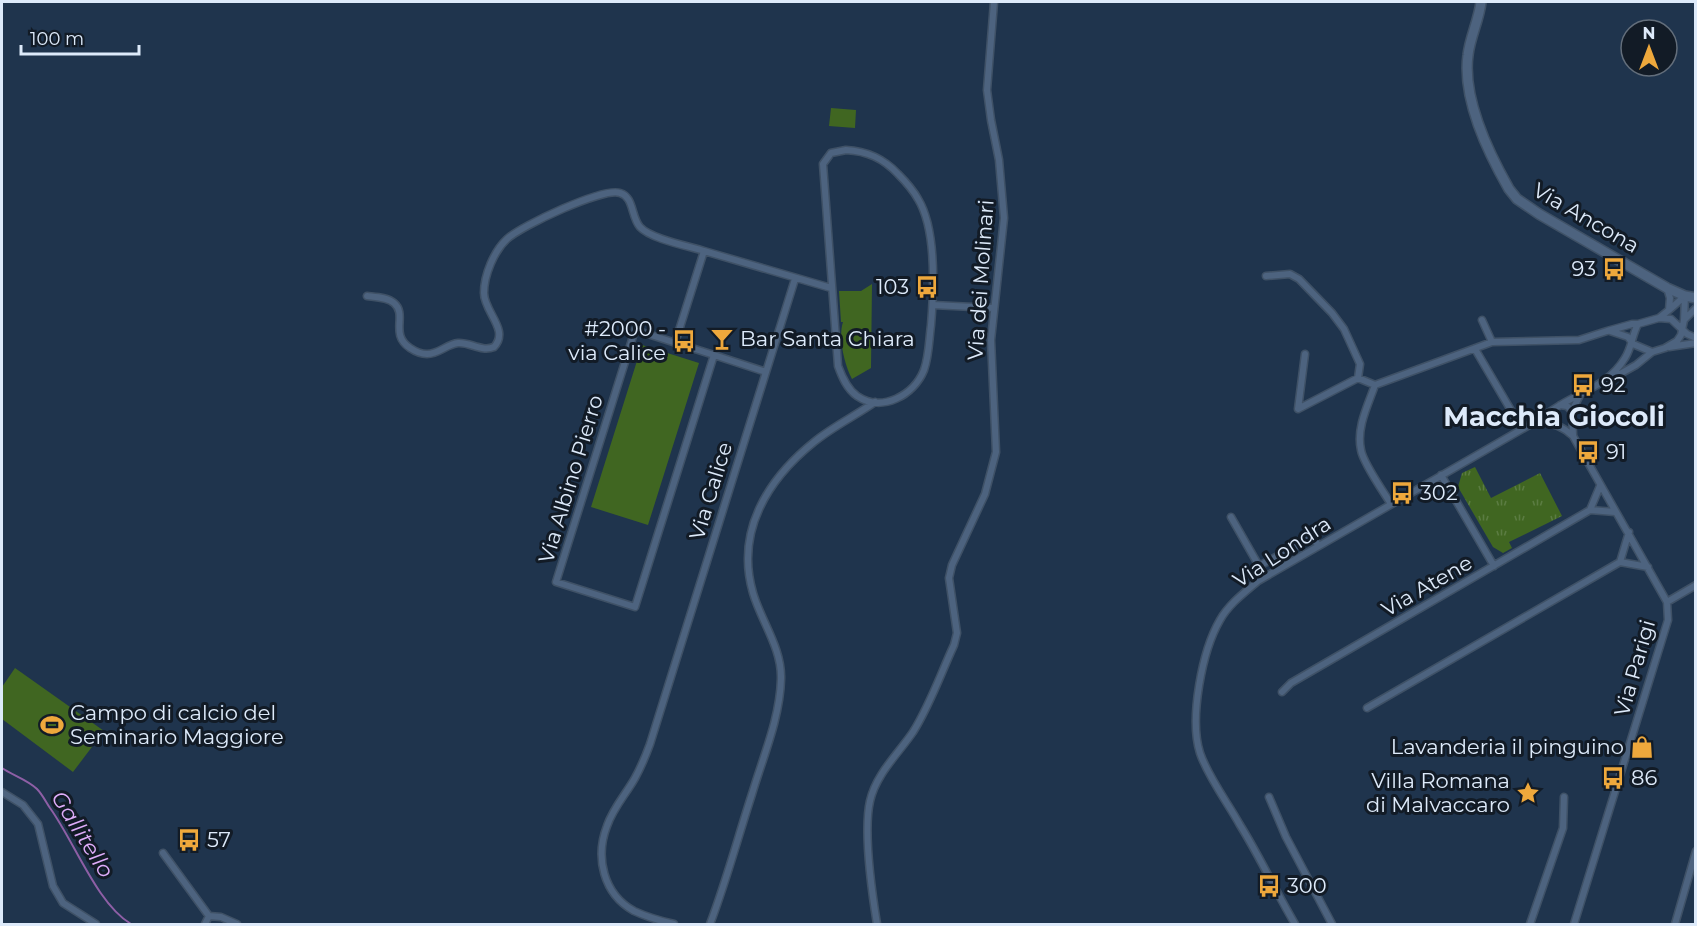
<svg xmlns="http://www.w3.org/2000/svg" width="1697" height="926" font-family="Montserrat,sans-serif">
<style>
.grass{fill:url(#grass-tufts)}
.green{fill:#406621}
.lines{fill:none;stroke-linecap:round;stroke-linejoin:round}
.stream{stroke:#8e5fa6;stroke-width:2}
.street-casing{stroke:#3f5166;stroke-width:9}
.secondary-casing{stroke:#3f5166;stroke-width:12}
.street{stroke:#4d637f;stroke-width:6}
.secondary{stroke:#4d637f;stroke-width:9}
.labels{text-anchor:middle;stroke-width:6;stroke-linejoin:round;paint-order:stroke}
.street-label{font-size:21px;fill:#ddeafa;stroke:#121b26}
.poi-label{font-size:21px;fill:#ddeafa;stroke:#121b26;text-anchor:start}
.water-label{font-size:22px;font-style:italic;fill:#deacf9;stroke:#121b26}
.district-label{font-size:27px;font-weight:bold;fill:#ddeafa;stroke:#121b26}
</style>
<defs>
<pattern id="grass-tufts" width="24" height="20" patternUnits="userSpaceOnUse" patternTransform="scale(1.5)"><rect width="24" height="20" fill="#406621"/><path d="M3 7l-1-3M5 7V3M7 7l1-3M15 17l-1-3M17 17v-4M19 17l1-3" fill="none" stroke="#5b7c42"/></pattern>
</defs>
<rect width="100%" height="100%" fill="#1f344d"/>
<path class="grass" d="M1475,467L1491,498L1540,473L1562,516L1509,542L1512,548L1503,553L1493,547L1458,487L1462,473Z"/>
<path class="green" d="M831,108L856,110L855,128L829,126Z
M872,284L871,368L852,379C844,364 838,337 843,322H841L839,291H861Z
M642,345L699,363L648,525L591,507Z
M15,668L104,731L73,772L2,719V687Z"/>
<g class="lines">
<path class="stream" d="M2,768C12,775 28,780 37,789C42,794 46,802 50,808C74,841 97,904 131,924"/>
<g class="street-casing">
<path id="street" d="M846,150C867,151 883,158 898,174C905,181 913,190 918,199C937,230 934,289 931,325C929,340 929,356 924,370C914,395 882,413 857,396C847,389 842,377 838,366L823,164L831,153Z
M1266,276L1290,274L1299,279L1332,313L1344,329L1360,364L1358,378
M367,296C375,297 387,297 394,303C408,315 389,334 410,348C416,352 420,354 427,354C439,354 447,344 458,343C470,342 481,352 494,347C510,330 484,312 484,293C484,275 494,251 507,239C521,226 603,187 620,193C634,197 631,217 640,227C651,239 688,246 704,251
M933,305L993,308
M1669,310L1685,296
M1659,318L1669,310L1670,298L1667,288
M1482,320L1492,342
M1684,320L1696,308
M635,330L714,355L635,607L556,582Z
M1610,331L1628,337L1633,344L1652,352
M675,343L704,251L831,288
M1669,347L1696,343
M1475,349L1522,429
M1305,354L1298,409L1358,378L1375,385
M714,355L766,372
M1609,380L1636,365L1652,352L1665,348L1677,341L1681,335L1684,320L1685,296
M1375,385L1492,342L1579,340L1607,331L1632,324H1638
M1375,385C1368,405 1356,428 1361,450C1363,463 1383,491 1391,504
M1560,405L1567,406L1572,411L1573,435
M1572,411L1581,393
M1535,423C1550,421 1562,426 1573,436L1667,602L1668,620L1574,924
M1441,475L1494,566
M1590,510L1600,486
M1590,510L1615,512
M1231,517L1259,566L1313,537L1318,545
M1620,562L1629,532
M1620,562L1648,567
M1667,602L1696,585
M1282,692L1291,683L1590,510
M1367,708L1620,562
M2,792L23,805L38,824L53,886L63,903L96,924
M1269,797L1286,837L1332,924
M163,853L209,916L205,924
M209,916L221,917L237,924
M674,924C661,921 647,917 634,911C603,894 595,857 607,826C613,808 626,794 635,778C641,767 646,755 650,744L795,279
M710,924C726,882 738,837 752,794C763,757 780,718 781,679C782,648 761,621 753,593C735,531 768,479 814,442C832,427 855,416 875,402
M877,924C872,893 863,832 870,801C876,774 898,754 913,732C930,705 941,673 954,645L957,633L949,578L952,565L985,494L996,452L991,340L1004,218L999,160L991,120L987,90L994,2
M1295,924C1276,892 1260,857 1240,825C1228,803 1208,777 1200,753C1189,719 1202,651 1220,620C1229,604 1244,593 1258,581L1531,424C1542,417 1552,410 1562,404C1586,390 1610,383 1625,358C1632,347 1632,335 1638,324L1659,318L1671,319L1687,334L1696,338
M1530,924L1563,828L1564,797
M1675,924L1696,851"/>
</g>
<g class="secondary-casing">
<path id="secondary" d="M1481,2C1479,20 1470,37 1468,55C1462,99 1488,152 1509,189L1517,199L1539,214L1667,288L1685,296L1696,298"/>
</g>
<use href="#street" class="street"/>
<use href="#secondary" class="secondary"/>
</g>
<defs>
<g id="bus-bare" transform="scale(1.8)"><path d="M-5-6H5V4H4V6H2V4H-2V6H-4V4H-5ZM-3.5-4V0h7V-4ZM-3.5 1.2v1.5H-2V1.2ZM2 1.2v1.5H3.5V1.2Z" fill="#eea83c" stroke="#121b26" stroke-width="2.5" paint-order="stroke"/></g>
<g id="bar-bare" transform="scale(1.8)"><path d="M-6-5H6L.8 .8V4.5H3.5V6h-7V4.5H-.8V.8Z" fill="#eea83c" stroke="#121b26" stroke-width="2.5" paint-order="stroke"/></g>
<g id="stadium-bare" transform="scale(1.8)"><path d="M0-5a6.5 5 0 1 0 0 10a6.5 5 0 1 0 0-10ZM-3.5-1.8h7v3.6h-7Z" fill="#eea83c" stroke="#121b26" stroke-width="2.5" paint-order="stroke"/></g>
<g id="shop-bare" transform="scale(1.8)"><path d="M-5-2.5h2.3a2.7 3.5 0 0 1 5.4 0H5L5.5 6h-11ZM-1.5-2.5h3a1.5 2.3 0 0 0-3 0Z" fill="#eea83c" stroke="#121b26" stroke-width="2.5" paint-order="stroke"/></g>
<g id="sight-bare" transform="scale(1.8)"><path d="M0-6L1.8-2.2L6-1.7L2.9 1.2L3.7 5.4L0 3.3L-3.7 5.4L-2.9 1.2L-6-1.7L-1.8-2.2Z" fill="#eea83c" stroke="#121b26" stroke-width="2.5" paint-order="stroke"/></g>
</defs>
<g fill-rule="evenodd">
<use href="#bus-bare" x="1614" y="269"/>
<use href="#bus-bare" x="927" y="287"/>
<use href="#bar-bare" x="722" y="339"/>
<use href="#bus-bare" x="684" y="341"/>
<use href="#bus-bare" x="1583" y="385"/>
<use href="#bus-bare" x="1588" y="452"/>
<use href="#bus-bare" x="1402" y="493"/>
<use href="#stadium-bare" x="52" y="725"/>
<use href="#shop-bare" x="1642" y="747"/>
<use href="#bus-bare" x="1613" y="778"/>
<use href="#sight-bare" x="1528" y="793"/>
<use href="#bus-bare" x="189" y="840"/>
<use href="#bus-bare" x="1269" y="886"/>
</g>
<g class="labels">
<g class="street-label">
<text transform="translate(1586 218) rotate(30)" y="7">Via Ancona</text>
<text transform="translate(981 280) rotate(-86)" y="7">Via dei Molinari</text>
<text transform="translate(571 479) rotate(-73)" y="7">Via Albino Pierro</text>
<text transform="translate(711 491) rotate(-73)" y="7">Via Calice</text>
<text transform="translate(1282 552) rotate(-33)" y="7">Via Londra</text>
<text transform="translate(1427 586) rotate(-30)" y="7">Via Atene</text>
<text transform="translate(1635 668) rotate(-74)" y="7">Via Parigi</text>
</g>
<g class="poi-label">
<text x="1596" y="276" text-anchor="end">93</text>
<text x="909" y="294" text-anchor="end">103</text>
<text x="666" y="336" text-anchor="end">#2000 -<tspan x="666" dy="24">via Calice</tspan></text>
<text x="740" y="346">Bar Santa Chiara</text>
<text x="1601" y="392">92</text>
<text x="1606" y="459">91</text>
<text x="1420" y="500">302</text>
<text x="70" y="720">Campo di calcio del<tspan x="70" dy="24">Seminario Maggiore</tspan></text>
<text x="1624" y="754" text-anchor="end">Lavanderia il pinguino</text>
<text x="1631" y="785">86</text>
<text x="1510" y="788" text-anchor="end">Villa Romana<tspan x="1510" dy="24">di Malvaccaro</tspan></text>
<text x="207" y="847">57</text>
<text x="1287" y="893">300</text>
</g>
<g class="water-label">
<text transform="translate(83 834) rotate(58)" y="8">Gallitello</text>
</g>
<g class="district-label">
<text x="1554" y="426">Macchia Giocoli</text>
</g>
</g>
<rect width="1697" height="926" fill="none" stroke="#ddeafa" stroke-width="6"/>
<g transform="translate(1649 48)"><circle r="28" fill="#121b26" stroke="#636e7b" stroke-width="1.5"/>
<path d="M0-4.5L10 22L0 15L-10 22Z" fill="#eea83c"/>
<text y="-9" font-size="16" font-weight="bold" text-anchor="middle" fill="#ddeafa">N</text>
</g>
<path d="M21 45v9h118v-9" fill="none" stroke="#ddeafa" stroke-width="3"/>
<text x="30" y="45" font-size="18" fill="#ddeafa" stroke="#121b26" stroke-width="4.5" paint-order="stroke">100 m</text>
</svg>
